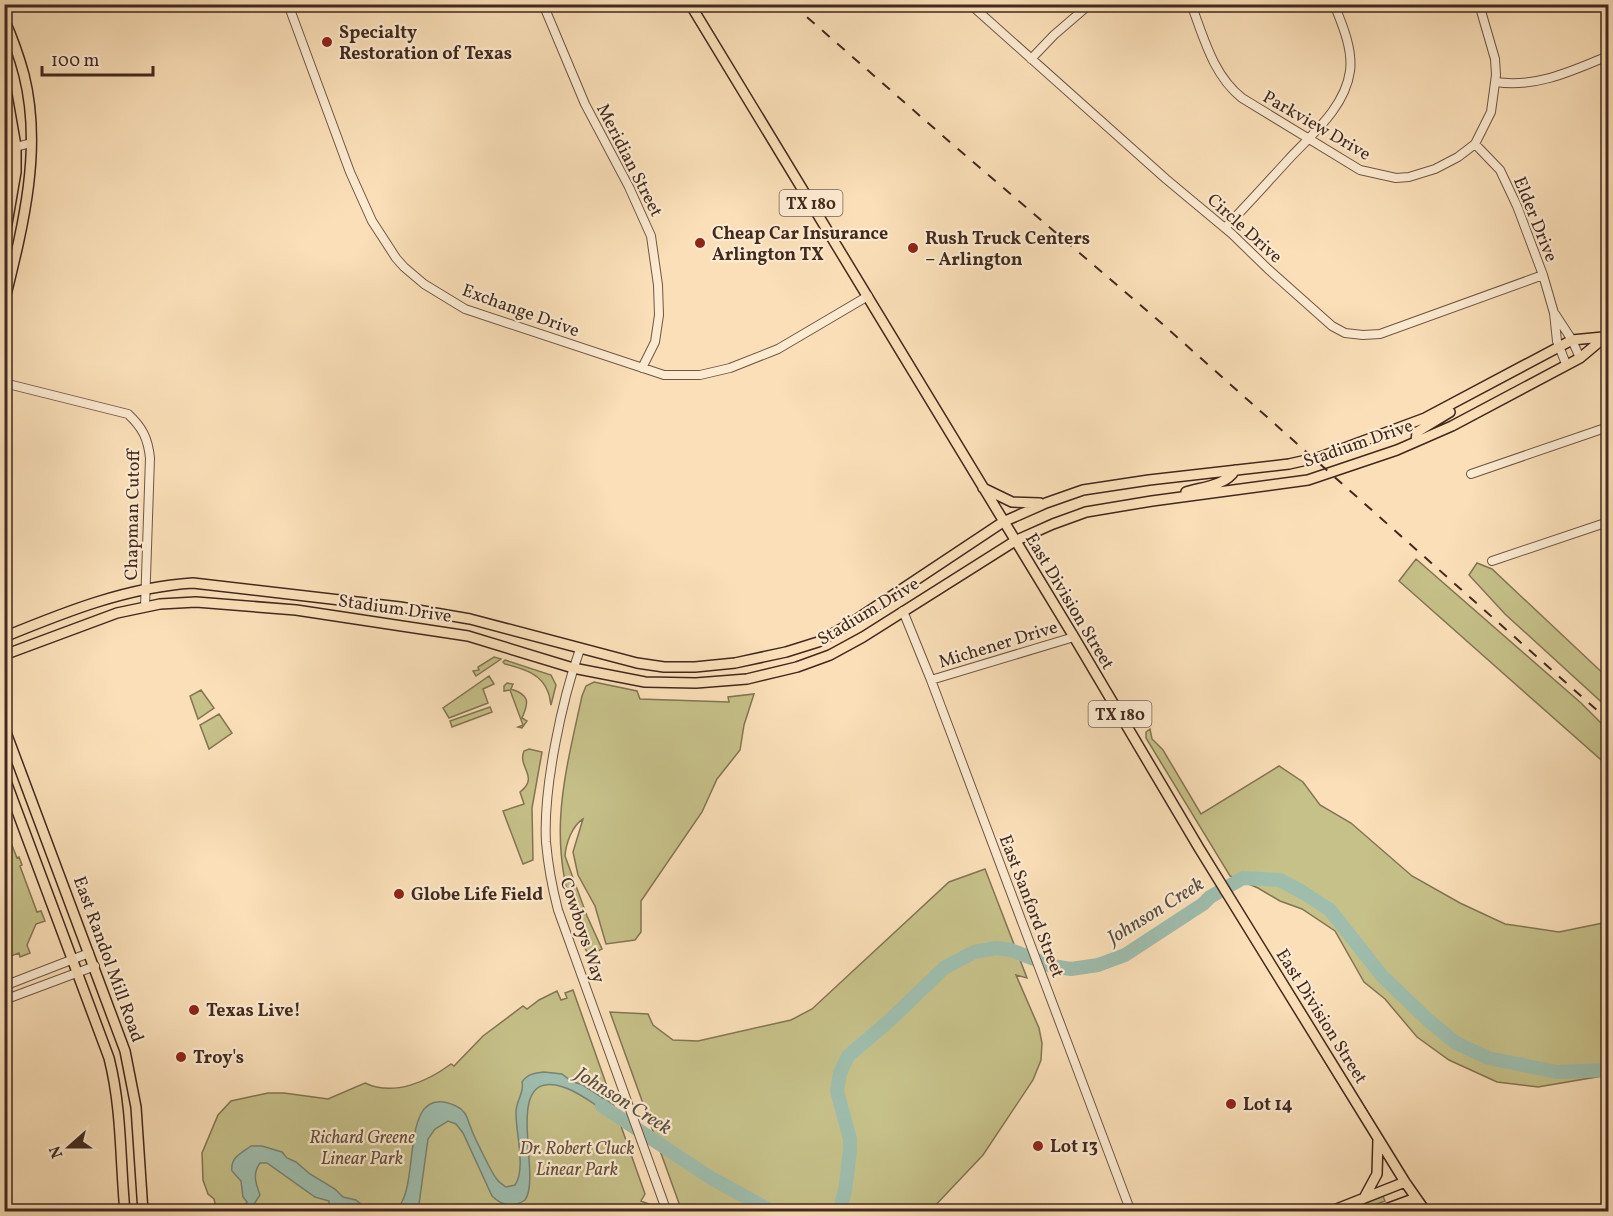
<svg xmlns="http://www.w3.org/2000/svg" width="1613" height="1216" font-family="Vollkorn,serif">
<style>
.green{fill:#c6c089;stroke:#847454;stroke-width:1.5}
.water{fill:#9ebdad;stroke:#798274;stroke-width:1.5}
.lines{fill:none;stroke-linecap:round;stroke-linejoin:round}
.river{stroke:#9ebdad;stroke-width:14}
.minor-casing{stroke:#705644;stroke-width:10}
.major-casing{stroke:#42291e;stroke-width:12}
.minor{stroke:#fcead1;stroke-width:8}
.major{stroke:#fadfb8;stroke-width:9}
.rail{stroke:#42291e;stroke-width:2;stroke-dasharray:10 10;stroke-linecap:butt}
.poi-dot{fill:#8f2418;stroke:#fcead1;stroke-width:2}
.labels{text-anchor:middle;stroke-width:4.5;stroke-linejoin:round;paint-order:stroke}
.shield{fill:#fcead1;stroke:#7a6354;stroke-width:1.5}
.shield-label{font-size:16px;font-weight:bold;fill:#42291e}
.poi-label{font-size:18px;font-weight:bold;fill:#42291e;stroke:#fcead1;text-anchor:start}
.street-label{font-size:18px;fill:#42291e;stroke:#fcead1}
.park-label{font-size:18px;font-style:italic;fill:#634f39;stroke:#fcead1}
.water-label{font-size:20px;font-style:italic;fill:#594e42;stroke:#fcead1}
</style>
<rect width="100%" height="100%" fill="#fadfb8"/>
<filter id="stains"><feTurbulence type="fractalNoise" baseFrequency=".00333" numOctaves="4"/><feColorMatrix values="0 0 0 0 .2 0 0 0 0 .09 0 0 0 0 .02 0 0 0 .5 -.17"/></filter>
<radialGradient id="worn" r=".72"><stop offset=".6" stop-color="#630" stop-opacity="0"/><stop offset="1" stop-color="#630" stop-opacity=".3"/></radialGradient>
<path class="green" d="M1416,559L1581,703L1608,730V766L1399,581Z
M1477,563L1492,569L1608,678V708L1505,614L1469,575Z
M494,657L501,659L476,676L473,671L479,670L478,667Z
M505,660L551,675L556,685L551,705C550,701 550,696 548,692C541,673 523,669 505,664L503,662Z
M489,676L494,684L483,689L488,703L449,718L443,708Z
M594,682L637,691L640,699L729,702L728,697L754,694L744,725L740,750L717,779L702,812L641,901V932L635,940L606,944L595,906L578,875L573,852L583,819C572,826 566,843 565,856L587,916L602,949L596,952L599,956L591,958C583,950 580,932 576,921C546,838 565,775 582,696L586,686Z
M507,683L513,684L511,689C530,695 529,702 522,718L527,721L522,728L518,727L523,725L510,690L504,691V686Z
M201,690L214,708L198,719L190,696Z
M490,707L492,712L452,727L450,721Z
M219,714L232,733L209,749L200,725Z
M1150,729L1152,739L1163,750L1201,814L1279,766L1303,782L1320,805L1351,823L1412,876L1460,903L1505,924L1559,932L1608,922V1075L1538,1087L1497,1082L1449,1060L1417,1037L1385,999L1364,982L1335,931L1302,909L1280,901L1258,888L1230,876L1146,738V732Z
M529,749L542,752L532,808L533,860L523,864L503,811L524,804L520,792C540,777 517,767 524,751Z
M4,825L17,858L19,857L22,865L20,866L37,912L41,911L45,921L36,924L27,945L30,953L20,957L19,953L5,958Z
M985,869L1027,978L1016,975L1039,1028L1042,1043L1041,1060L1033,1080L983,1155L930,1211L689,1212L680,1206L610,1012L648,1014L653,1025L673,1040L698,1041L791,1020L812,1009L949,882Z
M573,990L645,1194L641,1201L649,1204L652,1211L217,1212L214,1199L208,1194L203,1180L202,1153L218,1115L231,1101L268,1093H284L328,1099L365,1083C394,1097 428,1081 451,1064L454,1066L483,1036L523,1006L527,1009L539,1000L557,991L561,1000L567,998L565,993Z
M1383,1196L1385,1201L1358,1211H1343Z"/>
<path class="water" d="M544,1072L562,1074L571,1081L583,1085L612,1104L618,1120C600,1109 582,1093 563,1087C500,1067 543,1176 525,1200C513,1208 502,1206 492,1196L463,1133L456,1124L448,1121L435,1129L428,1139L418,1211H394C424,1194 395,1078 456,1106C467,1111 467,1119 471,1128C473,1135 493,1175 496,1178C498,1181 503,1185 506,1187L515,1185C526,1170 516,1133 516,1114C515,1101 525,1093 522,1082C527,1074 535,1073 544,1072Z
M251,1146H262L282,1152L287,1158L296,1162L310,1174L335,1189L343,1197L356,1200L369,1211H337L329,1207V1201L315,1197L267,1163H260C252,1174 256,1184 260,1195L254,1204V1211H241L247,1202L243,1197L241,1181L232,1171C230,1158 241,1153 251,1146Z"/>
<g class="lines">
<path class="river" d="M602,1106L711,1178L773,1212
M839,1212L845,1191L850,1150V1139L837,1091L840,1073L848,1056L889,1021L944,968L974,952L997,948L1011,950L1052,966L1071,969L1098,965L1125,955L1203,904L1210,897L1243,878L1280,880L1304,893L1330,910L1382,976L1428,1020L1456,1043L1488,1058L1557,1072L1608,1070"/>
<g class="minor-casing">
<path id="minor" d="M288,4L350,172L372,221L396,258L404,267L424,284L465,309L664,375H700L730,368L778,349L868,296
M543,4L585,104L629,187L651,236L658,285L659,315L655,342L642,368
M970,4L1166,179L1232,234L1268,269L1332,326L1345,333L1363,335L1380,334L1543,275
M1191,4C1204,38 1213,75 1242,98L1360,170L1396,178L1409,177L1435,169L1458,157L1475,144L1491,112L1496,75L1495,59L1479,4
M1031,59L1054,35L1090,4
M1496,82C1536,88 1572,71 1608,56
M1475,144L1500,170L1517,206L1543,275L1554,313L1557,341L1566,364
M4,150L31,143
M1225,228C1246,206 1267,183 1288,160C1311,135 1345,108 1350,71C1353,49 1342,24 1334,4
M1555,314L1572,340L1580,358
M4,383L128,414C142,427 148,438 150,458L145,607
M1471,474L1608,427
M1492,561L1608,522
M903,611L931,680L1131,1212
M580,649C562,700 543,788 546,842C548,865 552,887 558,910L667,1212
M931,680L1074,637
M4,986L89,953
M4,1000L95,966"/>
</g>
<g class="major-casing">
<path id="major" d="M690,4L1074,637L1199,848L1405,1182L1426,1212
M4,19C12,37 19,56 24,75C43,151 22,230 4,303
M4,78L16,146V172L4,241
M1416,441L1417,432L1450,412
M983,488L1012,502L1040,503
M1186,492C1201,487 1226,486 1235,470
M4,637C65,612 127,587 193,583L400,607L470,619L637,663L664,667H695L735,663L786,652L818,642L848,625L1003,522L1046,503L1083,490L1149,480L1289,464L1320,457L1425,418L1572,340L1603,337
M4,655L117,613L160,604L196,602L296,610L468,636L573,668L645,682L696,683L747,679L797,667L830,655L863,637L1015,541L1053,524L1086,512L1152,501L1308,480L1397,450L1452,426L1580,358L1605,337
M4,727L125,1051L136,1107L143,1212
M4,776L109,1058C122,1109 120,1160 125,1212
M1364,1198L1377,1174L1378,1140
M1329,1212L1405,1182
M1378,1212L1416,1198"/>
</g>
<use href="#minor" class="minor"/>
<use href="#major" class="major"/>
<path class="rail" d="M792,4L951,143L1159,321L1608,720"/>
</g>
<g class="poi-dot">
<circle cx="327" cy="42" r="6"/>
<circle cx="700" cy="243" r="6"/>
<circle cx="913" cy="248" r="6"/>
<circle cx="399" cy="894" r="6"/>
<circle cx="194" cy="1010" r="6"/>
<circle cx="181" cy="1057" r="6"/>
<circle cx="1231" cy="1104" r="6"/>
<circle cx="1038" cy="1146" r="6"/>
</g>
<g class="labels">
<g class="shield">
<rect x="779.5" y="190" width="63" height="26" rx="4.5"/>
<rect x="1088.5" y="701" width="63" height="26" rx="4.5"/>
</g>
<g class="shield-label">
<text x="811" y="209">TX 180</text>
<text x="1120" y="720">TX 180</text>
</g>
<g class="poi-label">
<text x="339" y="38">Specialty<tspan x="339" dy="21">Restoration of Texas</tspan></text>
<text x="712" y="239">Cheap Car Insurance<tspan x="712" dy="21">Arlington TX</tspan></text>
<text x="925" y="244">Rush Truck Centers<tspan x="925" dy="21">– Arlington</tspan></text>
<text x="411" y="900">Globe Life Field</text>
<text x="206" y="1016">Texas Live!</text>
<text x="193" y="1063">Troy's</text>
<text x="1243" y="1110">Lot 14</text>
<text x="1050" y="1152">Lot 13</text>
</g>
<g class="street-label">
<text transform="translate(1317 125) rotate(30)" y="6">Parkview Drive</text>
<text transform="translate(630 160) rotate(63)" y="6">Meridian Street</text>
<text transform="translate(1536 219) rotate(68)" y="6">Elder Drive</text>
<text transform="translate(1245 228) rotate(42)" y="6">Circle Drive</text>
<text transform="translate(521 310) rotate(20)" y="6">Exchange Drive</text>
<text transform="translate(1358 443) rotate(-19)" y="6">Stadium Drive</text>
<text transform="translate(132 515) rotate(-89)" y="6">Chapman Cutoff</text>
<text transform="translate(1070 601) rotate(59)" y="6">East Division Street</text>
<text transform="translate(395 608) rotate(8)" y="6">Stadium Drive</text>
<text transform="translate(868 611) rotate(-31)" y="6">Stadium Drive</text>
<text transform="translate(998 644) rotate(-17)" y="6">Michener Drive</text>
<text transform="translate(1032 906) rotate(69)" y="6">East Sanford Street</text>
<text transform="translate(583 930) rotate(72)" y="6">Cowboys Way</text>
<text transform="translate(109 959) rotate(70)" y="6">East Randol Mill Road</text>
<text transform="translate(1322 1016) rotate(58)" y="6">East Division Street</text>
</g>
<g class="park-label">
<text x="362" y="1143">Richard Greene<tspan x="362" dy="21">Linear Park</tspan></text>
<text x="577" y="1154">Dr. Robert Cluck<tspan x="577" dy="21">Linear Park</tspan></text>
</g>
<g class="water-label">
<text transform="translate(1155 910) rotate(-32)" y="7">Johnson Creek</text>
<text transform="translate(624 1100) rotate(32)" y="7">Johnson Creek</text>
</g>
</g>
<rect width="1613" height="1216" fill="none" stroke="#fadfb8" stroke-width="24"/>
<rect x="6" y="6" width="1601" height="1204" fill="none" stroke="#42291e" stroke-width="3"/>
<rect x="12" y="12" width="1589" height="1192" fill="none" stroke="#42291e" stroke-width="1.5"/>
<g transform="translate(69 1147) rotate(249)" stroke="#fcead1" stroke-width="4.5" paint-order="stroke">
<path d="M0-4.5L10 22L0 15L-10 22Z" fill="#42291e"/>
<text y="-9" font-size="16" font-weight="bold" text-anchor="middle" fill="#42291e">N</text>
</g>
<path d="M42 66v9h111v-9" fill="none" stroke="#42291e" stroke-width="3"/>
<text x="51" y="66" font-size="18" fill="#42291e" stroke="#fcead1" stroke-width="4.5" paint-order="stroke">100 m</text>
<rect width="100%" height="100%" filter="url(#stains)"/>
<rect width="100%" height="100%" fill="url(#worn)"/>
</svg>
